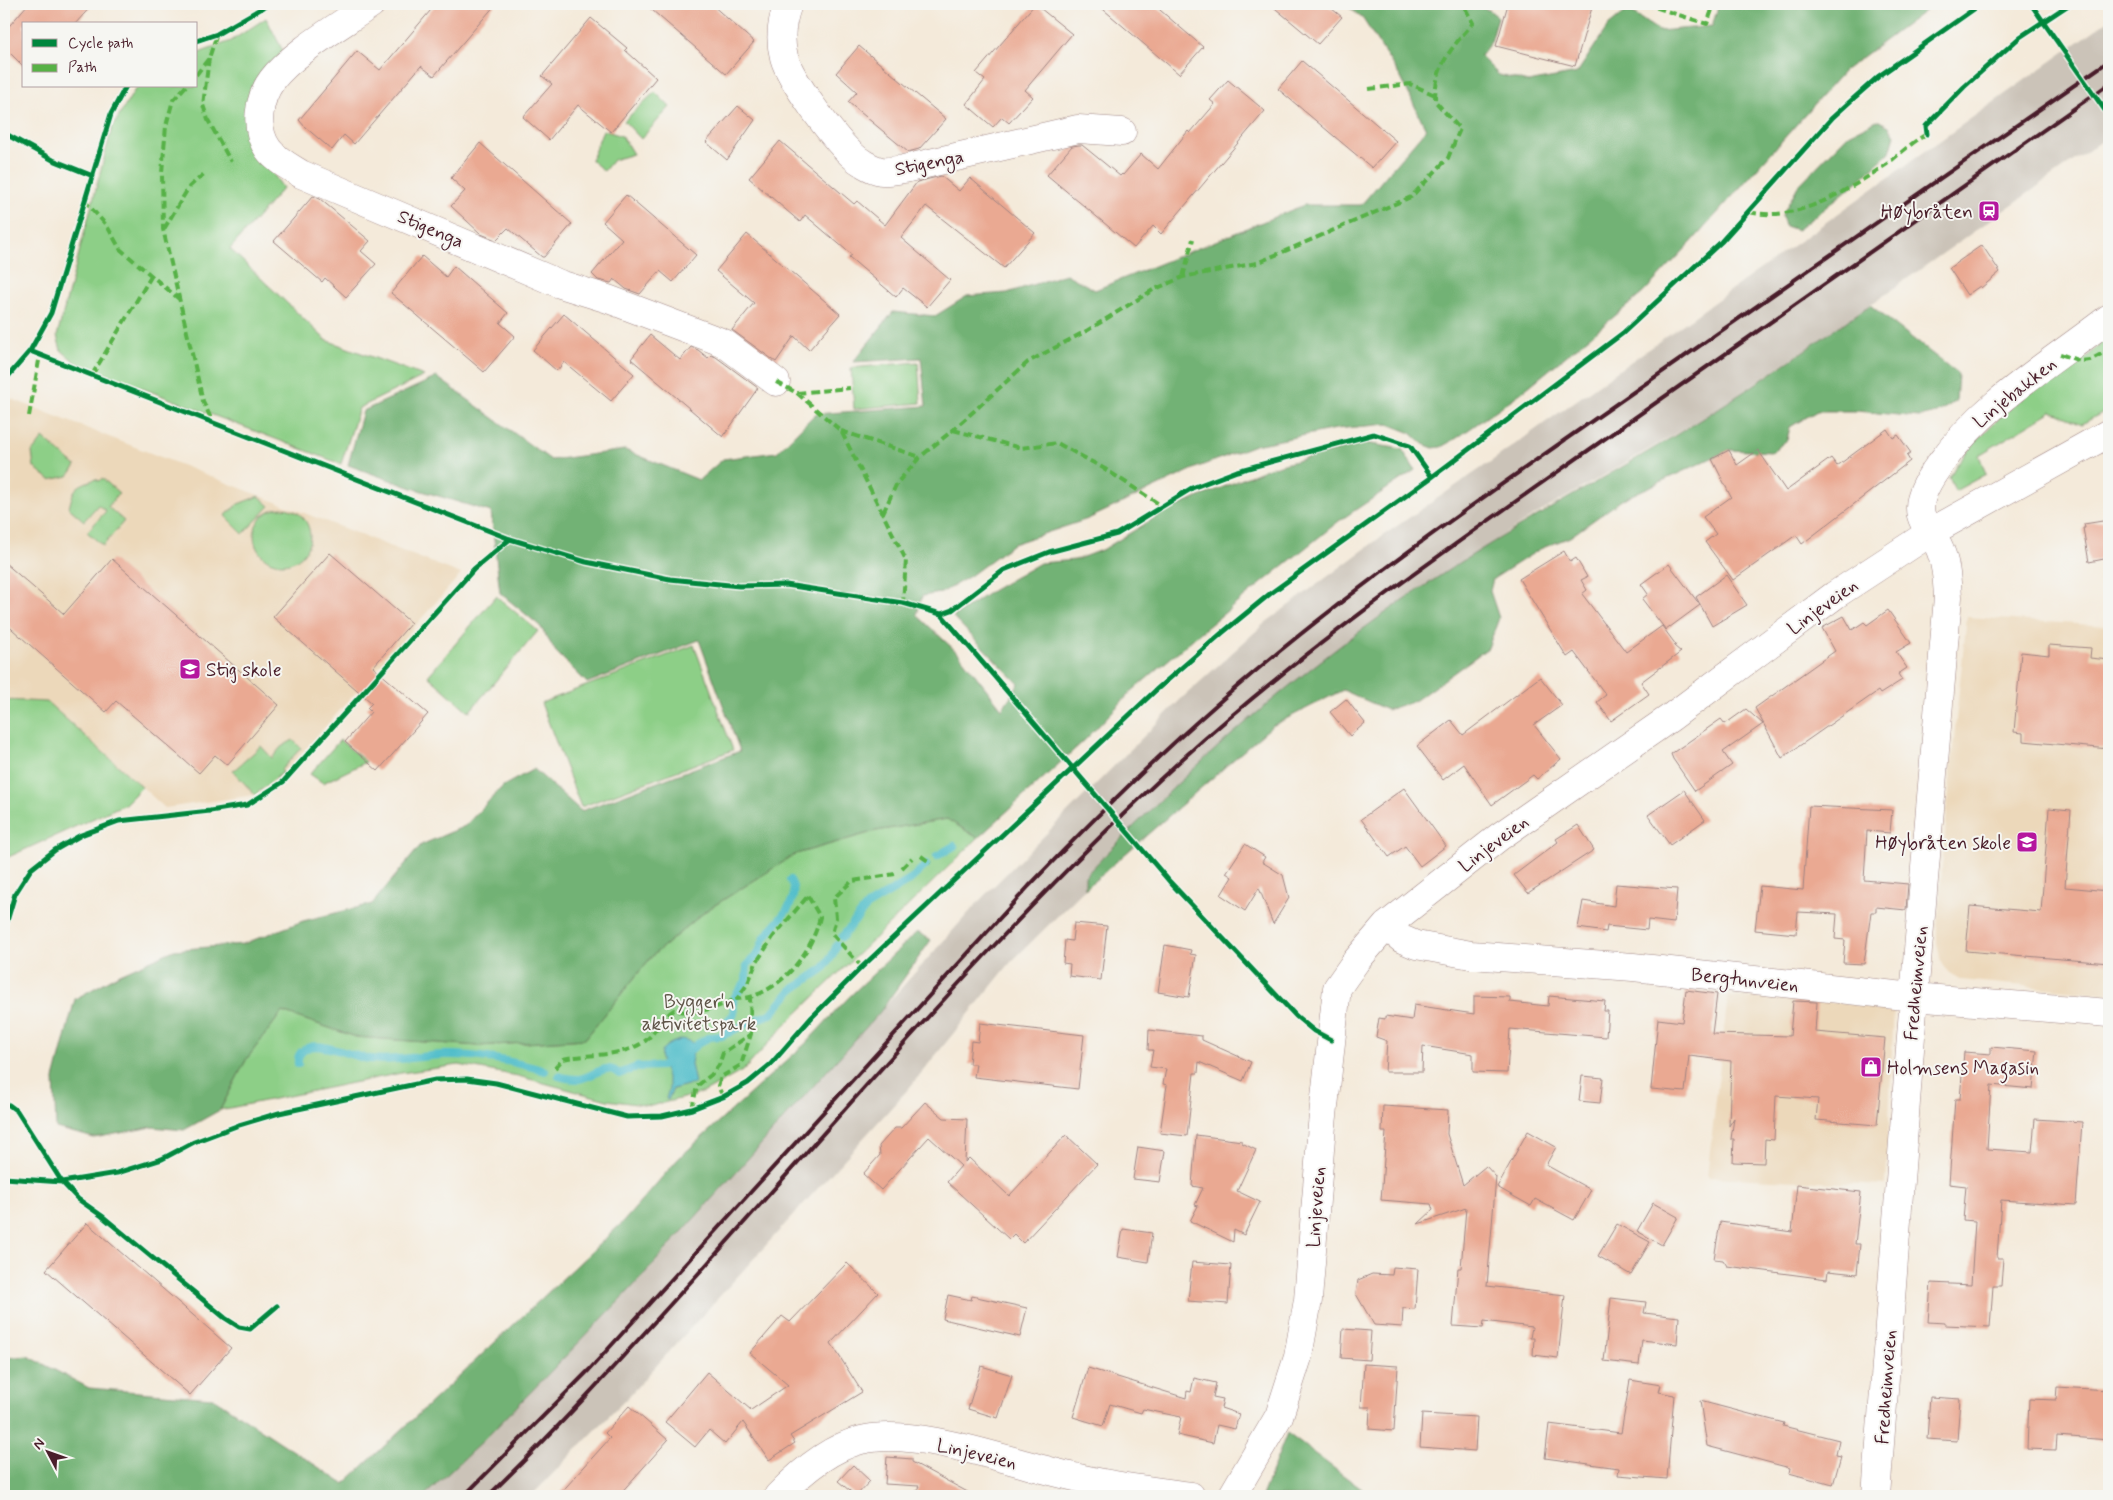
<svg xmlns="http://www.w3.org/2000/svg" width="2113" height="1500" font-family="Mynerve,sans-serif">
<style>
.built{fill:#ecd8ba}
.industrial{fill:#cbc3b8}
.green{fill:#8dcf87;stroke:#6c7759}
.forest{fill:#72b274;stroke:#5e6850}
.water{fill:#51beca;stroke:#4e6e7a}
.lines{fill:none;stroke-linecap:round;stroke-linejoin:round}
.stream{stroke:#51beca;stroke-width:8}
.building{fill:#eaa992}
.minor-casing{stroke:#9f8482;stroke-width:29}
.minor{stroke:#fff;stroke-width:28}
.rail{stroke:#4a1f2b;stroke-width:4}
.quiet{stroke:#57b146;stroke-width:4;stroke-dasharray:8 4;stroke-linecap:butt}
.cycleway-casing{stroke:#f6f6f2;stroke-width:8}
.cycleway{stroke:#00873e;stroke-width:5}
.labels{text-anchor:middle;stroke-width:4;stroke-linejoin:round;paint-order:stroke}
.street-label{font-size:19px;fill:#4a1f2b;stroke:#f6f6f2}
.poi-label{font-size:19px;fill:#4a1f2b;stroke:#f6f6f2;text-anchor:end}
.park-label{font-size:19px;fill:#5e5447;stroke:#f6f6f2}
</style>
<rect width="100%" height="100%" fill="#f6f6f2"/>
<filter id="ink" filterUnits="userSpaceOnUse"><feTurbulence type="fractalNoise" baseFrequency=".02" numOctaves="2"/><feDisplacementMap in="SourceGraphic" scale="10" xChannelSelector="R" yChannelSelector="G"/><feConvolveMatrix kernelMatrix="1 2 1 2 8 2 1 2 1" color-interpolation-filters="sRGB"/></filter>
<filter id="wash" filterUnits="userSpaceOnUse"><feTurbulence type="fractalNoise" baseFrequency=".0096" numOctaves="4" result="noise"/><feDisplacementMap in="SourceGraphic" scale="20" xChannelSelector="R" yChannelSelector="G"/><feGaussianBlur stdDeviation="1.12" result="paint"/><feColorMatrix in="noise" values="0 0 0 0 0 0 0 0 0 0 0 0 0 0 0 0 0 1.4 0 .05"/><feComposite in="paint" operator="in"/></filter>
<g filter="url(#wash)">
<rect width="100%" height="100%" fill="#f4eada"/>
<path class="built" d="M4,396L461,574L292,764L255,795L165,808L142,787L125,804L4,859Z
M1967,617L2109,626V994L1961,980L1948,972L1941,962L1937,943V928L1952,756Z
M1728,996L1894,1007L1886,1185L1707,1177Z"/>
<path class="industrial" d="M2109,20V136L1870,305L1708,415L1530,518L1422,587L1315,666L1217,748L1115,844L1085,876V889L1011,962L910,1087L627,1398L531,1496H424L486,1438L628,1292L982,898L1181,699L1265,623L1381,537L1486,465Z"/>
<path class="green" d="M266,18L283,51L257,80L247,104V136L283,188L230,249L326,340L424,376L359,408L341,464L76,363L61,350L57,336L112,128L134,91L140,86H196V54L231,41Z
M655,92L670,107L641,139L624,121Z
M603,130L622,136L633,154L613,160L604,171L591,160Z
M2109,336V409L2082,424L2052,411L1979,455L1986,474L1955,491L1949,477C1971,442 2002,413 2035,389C2052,377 2074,368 2090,354C2099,347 2097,343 2109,336Z
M918,362L921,403L854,409L851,368Z
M43,438L76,466L68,476L50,480L34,467L32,452Z
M102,478L119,493L108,507L124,521L103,546L87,532L106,511L98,505L84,521L69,508C74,487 75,486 96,479L99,481Z
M259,496L270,506L243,534L225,516L238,504Z
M254 536a28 28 0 1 1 56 0a28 28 0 1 1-56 0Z
M496,596L538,631L469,712L428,676Z
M694,645L733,750L581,807L541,703Z
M4,700L47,702L142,787L125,804L4,859Z
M293,740L301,748L281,770L283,772L255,795L233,771L261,746L272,758L281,747Z
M340,740L366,762L323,783L310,774Z
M947,819L978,838L787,1023L744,1070L703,1093L651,1106L607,1100L518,1076L459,1065L401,1073L220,1110L246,1060L282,1012L356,1037L479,1046L585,1039L652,956L707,910L796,854L876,831Z"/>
<path class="forest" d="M1345,4H1471L1489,10L1498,17L1491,42L1480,56L1499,75L1528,82L1577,73L1608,26L1628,10L1659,31L1712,26L1719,4H1934L1844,71L1689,245L1643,293L1522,392L1457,438L1441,447L1433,448L1423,444L1411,433L1388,424L1336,429L1255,445L1198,467L1088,519L1013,544L970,576L941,593L922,596L917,615L959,654L1002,709L1019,684L953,617L993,590L1040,563L1075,560L1104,549L1166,511L1269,468L1365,443L1402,449L1415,470L1339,521L1201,632L1132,691L1086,739L978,838L947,819L876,831L796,854L707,910L652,956L585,1039L479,1046L356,1037L282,1012L246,1060L220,1110L184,1130L152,1127L94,1138L56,1128L54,1079L75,999L120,974L174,950L243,944L303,921L372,904L421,845L465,826L503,786L534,769L581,811L740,751L699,640L587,683L556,652L540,626L500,593L491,512L412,488L348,465L363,411L437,377L551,460L625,450L699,480L723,459L777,452L815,414L926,406L921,358L853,362L893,312L935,316L967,296L1007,293L1066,274L1095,290L1304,205H1361L1426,129L1401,78L1363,19Z
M1877,120L1889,126L1895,135L1890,152L1855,184L1797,230L1785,226L1782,215L1798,186L1849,134Z
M1870,305L1958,374L1956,401L1937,413L1919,417L1857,411H1817L1790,427L1787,440L1772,452L1729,450L1623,499L1570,537L1540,549L1493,579L1490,591L1499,618L1488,648L1416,700L1387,710L1343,690L1272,726L1085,889V876C1187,769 1300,669 1423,587C1515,524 1614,475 1708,415C1763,380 1816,342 1870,305Z
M917,932L931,940L880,1012L628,1292L486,1438L424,1496H4V1358L28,1356L89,1388L213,1398L344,1484L623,1222L678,1159L805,1044L848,998Z
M1287,1433L1371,1496H1262Z"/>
<path class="water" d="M682,1039L690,1041L694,1044L691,1064L695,1083L673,1089L668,1100L666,1099C667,1094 670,1088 669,1084C662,1058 649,1050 682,1039Z"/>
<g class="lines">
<path class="stream" d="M937,856L954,846
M842,937L867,906L910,880L926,865
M754,1020L771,1014L792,990L823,969L832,956L837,945
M726,1034L725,1023L734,1014L733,999L746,981L747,965C750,961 755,958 758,954C761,948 762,941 766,936C777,920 803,901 790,880
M688,1052L700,1042L710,1037L722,1036L748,1023
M298,1064C297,1056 301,1050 310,1047C324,1043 354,1057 370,1059C395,1062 419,1056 443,1055C475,1054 514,1061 545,1071
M559,1076C565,1078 573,1079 579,1079C594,1077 606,1061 619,1074L637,1067L662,1066L672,1061"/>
</g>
<g id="blocks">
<path class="building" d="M28,4H93L75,24H24V67L4,47V32Z
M436,4H496L434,76L421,66L354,144L344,135L332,150L305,127L299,120L357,51L380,70Z
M645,4H711L754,42L726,74Z
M1035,4L1072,34L1025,90L1033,97L1009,123L1002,117L993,127L966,104L985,80L976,73Z
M1097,4H1153L1203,47L1179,74Z
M1270,4H1326L1342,17L1318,44Z
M1508,4H1593L1575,66L1496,46Z
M591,18L627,48L625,50L656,78L611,132L578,105L549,140L523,117L552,84L542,76Z
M859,46L946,119L919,149L908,152L848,102L857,92L836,73Z
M1302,61L1396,141L1372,168L1278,89Z
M1228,80L1265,111L1161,234L1153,226L1134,248L1047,175L1072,146L1079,145H1082L1120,176L1122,174L1123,175L1141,154L1158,169L1188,131L1190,133L1215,104L1210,100Z
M738,106L755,120L727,160L706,142Z
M780,141L854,204L857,201L885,225L917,182L941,176L959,191L970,178L1035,233L1004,268L926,206L901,238L950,280L927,307L903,288L896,297L849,257L852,255L805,215L800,222L749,178Z
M480,143L572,224L544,257H542L508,228L496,240L481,234L451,206L465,191L451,178Z
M626,195L696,255L673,282L660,271L640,294L626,289L614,279L611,283L598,280L592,274L622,239L603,222Z
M313,196L320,199L370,241L361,251L376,264L346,297L325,278L322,282L274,241Z
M747,234L840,314L809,350L794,336L776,362L732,330L754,303L716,271Z
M1982,245L2000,272L1981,288L1980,286L1967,295L1949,268Z
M422,256L446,277L454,266L508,313L500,323L515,336L484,372L391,293Z
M564,314L634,374L611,401L564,362L557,371L533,350Z
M650,335L680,360L691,347L698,350L708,358L711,355L716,357L758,388L723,437L631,359Z
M1887,429L1893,438L1898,435L1911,453L1907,456L1910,461L1802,544L1796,535L1733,580L1705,542L1716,534L1703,517L1731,497L1712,459L1729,450L1737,465L1758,450L1786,491L1831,458L1837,466Z
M2109,520V558L2089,562L2083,528H2085L2084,524Z
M1564,551L1570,562L1576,558L1587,577L1581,580L1587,590L1582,594L1626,652L1662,626L1676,645L1674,646L1681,652L1641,682L1649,694L1611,721L1597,702L1606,695L1574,652L1567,657L1519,579Z
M330,553L411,623L373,667L428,714L378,771L345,742L371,712L367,708L372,703L273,617Z
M112,559L279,705L227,765L215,755L199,773L116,701L106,712L4,622V562L64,614Z
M1669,564L1700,605L1666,630L1642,599L1648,594L1641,584Z
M1726,575L1747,605L1712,626L1696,597Z
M1888,610L1911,643L1896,652L1907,668L1898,674L1902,680L1880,694L1878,691L1782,758L1755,708L1835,651L1822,628L1844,616L1852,630L1864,622L1867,625Z
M2049,645L2091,648L2090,658L2109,660V749L2023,741V733L2014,732L2021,652L2049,655Z
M1540,677L1562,705L1534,725L1561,759L1537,779L1533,775L1492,805L1464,764L1443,780L1417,746L1451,720L1463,735Z
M1346,699L1365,723L1350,736L1330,712Z
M1746,709L1763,724L1723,752L1732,765L1695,791L1673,759L1671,754L1721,719L1725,724Z
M1404,788L1446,846L1420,866L1405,846L1389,857L1361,819Z
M1684,790L1705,820L1670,845L1648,815Z
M1809,806L1892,810L1890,833L1867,831L1864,880L1908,884L1906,910L1876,907V912H1871L1864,964L1843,963L1845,940L1835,939L1837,914L1798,912L1796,934L1755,930L1760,886L1803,890Z
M2049,808L2071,810L2065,887L2109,891V963L1966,951L1970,906L2041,912Z
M1578,825L1594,850L1528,893L1514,875L1558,842L1556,839Z
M1245,844L1265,857L1262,862L1283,875L1289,898L1273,924L1259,888L1245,911L1221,895L1232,877L1226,873Z
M1616,884L1677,889L1674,923L1648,920L1647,930L1607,926L1606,932L1578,928L1583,901L1614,906Z
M1074,923L1107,926L1101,980L1069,976L1070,964L1063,963L1065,940L1072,941Z
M1165,945L1191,950L1190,954L1196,955L1189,997L1158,992Z
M1686,990L1717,994L1712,1034L1790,1036L1793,1001L1817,1002L1815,1032L1885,1038L1877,1125L1816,1120L1818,1099L1776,1096L1774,1140L1765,1139L1764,1163L1733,1162L1734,1139H1731L1734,1118L1729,1126L1731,1061L1689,1056L1685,1092L1651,1089L1658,1019L1682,1022Z
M1474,996L1510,997V1002L1548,1006L1549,996L1605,1001L1604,1011H1608L1606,1037L1510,1029L1507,1073L1473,1072V1054L1423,1046L1422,1072H1385L1387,1041L1376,1037L1379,1018L1385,1019V1016L1412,1020L1414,1005L1474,1014Z
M980,1023L1084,1035L1078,1089L974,1077L976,1064H969L971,1041L978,1042Z
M1149,1030L1202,1036V1040L1251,1062L1243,1081L1199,1062L1198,1073H1194L1187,1136L1160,1133L1167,1085L1163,1084L1166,1069L1150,1067L1153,1050H1148Z
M1991,1047L2037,1051L2033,1089L1991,1085L1987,1149L2032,1152L2035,1119L2082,1122L2076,1205L2001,1200L1997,1258H2003L2001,1286H1993L1990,1327L1945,1325V1323L1928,1322L1931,1283L1971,1285L1975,1221L1963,1220L1966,1186L1949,1184L1955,1099H1960L1964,1052L1991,1054Z
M1582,1076L1603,1078L1600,1103L1579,1101Z
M925,1102L944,1118L967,1119L965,1162L969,1158L1009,1196L1066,1135L1097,1164L1023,1243L1014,1234L1009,1239L947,1182L961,1166L929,1137L881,1190L863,1174L880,1155L879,1146L895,1128H901Z
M1383,1106L1448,1110L1447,1134L1463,1185L1486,1166L1496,1177L1487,1286L1565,1295L1558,1358L1533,1355L1534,1338H1530L1532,1327L1484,1321L1483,1328L1453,1326L1458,1268H1461L1466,1208L1418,1224L1433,1210L1431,1204L1381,1200L1386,1132H1382Z
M1528,1131L1556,1147L1546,1165L1591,1190L1574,1220L1535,1199L1531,1206L1497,1187Z
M1196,1135L1242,1141V1143L1256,1150L1237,1191L1260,1202L1244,1235L1234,1230L1233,1242L1190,1221L1198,1206L1195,1205L1203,1188L1192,1186Z
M1138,1147L1165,1151L1160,1182L1133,1179Z
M1797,1185L1861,1192L1855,1244H1860L1857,1274L1828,1271L1827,1279L1727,1266L1723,1260L1714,1259L1720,1222L1792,1232Z
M1653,1203L1678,1217L1662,1245L1637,1231Z
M87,1223L231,1348L190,1395L46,1270Z
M1617,1224L1650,1242L1631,1275L1598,1256Z
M1123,1229L1152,1233L1148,1262L1118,1257Z
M1192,1262L1231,1265L1228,1304L1188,1301Z
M847,1263L878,1293L831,1343L862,1392L790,1436L795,1443L769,1460L743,1422L725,1444L709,1430L695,1447L665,1422L707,1372L751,1410L788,1385L750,1353L782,1316L790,1322Z
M1393,1267L1418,1269L1415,1309L1403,1308L1402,1327L1374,1325L1356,1294L1358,1280L1372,1274L1392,1275Z
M948,1295L971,1300L972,1296L1027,1308L1020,1337L943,1319Z
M1611,1298L1646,1302L1644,1313L1679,1317L1677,1344L1642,1340L1639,1365L1604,1361Z
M1343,1329L1371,1331L1369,1360L1341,1358Z
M1364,1364L1398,1366L1394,1431L1369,1429L1370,1407H1361Z
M981,1366L1012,1375L998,1418L968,1409Z
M1088,1368L1186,1398L1187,1391L1191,1392L1194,1378L1216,1383L1213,1397L1223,1399L1221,1408L1239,1414L1235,1429L1217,1425L1213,1443L1177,1435L1181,1417L1143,1409L1141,1413L1110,1404L1103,1426L1073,1417Z
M1630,1380L1661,1385L1659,1392L1674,1395L1667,1479L1618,1475L1619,1468L1545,1458L1549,1424L1621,1433Z
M2057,1387L2109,1390V1440L2057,1436L2056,1450L2027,1449L2029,1399L2056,1400Z
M1930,1397L1960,1399L1957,1441L1927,1439Z
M1700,1401L1784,1423L1783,1426L1839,1440L1836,1455L1841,1456L1833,1485L1789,1473L1790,1468L1707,1446Z
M629,1406L668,1440L618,1496H558L610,1438L605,1433Z
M1422,1414L1477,1417L1475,1451L1420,1447Z
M887,1457L912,1459V1462L975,1496H914L919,1486L885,1484Z
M853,1465L870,1481L856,1496L838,1481Z"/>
</g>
</g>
<g filter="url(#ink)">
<use href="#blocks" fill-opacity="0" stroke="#9f8482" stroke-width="1"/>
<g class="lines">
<g class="minor-casing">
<path id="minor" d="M371,4C343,24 292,53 272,80C258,99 254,129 268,149C276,160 290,167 301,174L560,284L608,299L724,343L776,382
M788,4C782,20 779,39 784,57C790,80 833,137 851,154C858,161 871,169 881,171C888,172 897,170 904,169L1078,129L1122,132
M1386,926L1402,939L1416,945L1471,955L1633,967L1914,997L2109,1013
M778,1496C800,1473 829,1448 861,1440C914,1427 1001,1459 1054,1472C1099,1484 1145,1490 1191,1496
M1232,1496L1279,1416L1298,1357L1308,1300L1322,1125L1337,988L1356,961L1386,926L1499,837L1670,718L1835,595L1931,532L2109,433
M1876,1496L1914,997L1948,597C1947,580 1946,561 1938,545C1932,533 1920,522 1920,508C1920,492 1931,476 1940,464C1984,402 2050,364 2109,318"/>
</g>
<use href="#minor" class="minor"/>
<path class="rail" d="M464,1496L589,1370L1029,886C1100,812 1173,740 1252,674C1383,564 1525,468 1665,370C1813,267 1961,164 2109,61
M488,1496C561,1426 629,1350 697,1275C854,1101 1006,920 1180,761C1311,642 1458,542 1603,440C1772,321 1940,203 2109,84"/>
<path class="quiet" d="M1645,4L1707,24L1714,4
M209,58L203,105L208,120L231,162
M196,75L209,58L217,34
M186,86L173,100L166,126L162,173L163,229L203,401L213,423
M1369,89L1410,84L1435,95
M84,200L107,226L120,249L179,299
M1749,212C1797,223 1848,190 1887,164C1900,154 1912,142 1927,134
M164,229L189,187L205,173
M1183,277L1193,239
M2060,354L2080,361L2090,360L2109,350
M92,375L152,275
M776,382L797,393L850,388
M797,393L841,431L906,560L903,603
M29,416L40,355
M953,430L1021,448L1057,443L1105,469L1162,506
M841,431L920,457
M883,513L897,483L920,457L953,430L1028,362L1088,330L1153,290L1183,277L1257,263L1411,197L1448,158L1460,129L1435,101C1435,65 1451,49 1473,23L1463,4
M921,856L931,863
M902,868L912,858
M877,877L895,874
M808,896L820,917C812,954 777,997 737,999L748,983L756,963L773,937Z
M862,967L832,934L836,918L834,898L852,881L873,878
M555,1068L563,1059C590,1053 621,1058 645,1041C656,1033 659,1020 674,1010C695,1016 717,1007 737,999
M723,1097L718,1086L721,1077L741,1065L751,1034
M692,1109L697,1086L711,1075L719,1065L723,1053L751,1034L750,998"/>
<g class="cycleway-casing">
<path id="cycleway" d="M2031,4L2109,116
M196,41L217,34L269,4
M4,133L53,160L93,176
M1927,134L1926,126L1964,87L2020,37L2070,4
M30,351L510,539L586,562L670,579L739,586L786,585L903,603L941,614L1170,882L1296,1016L1314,1031L1331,1040
M4,381L30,351L51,313L111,114L126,86
M941,614L952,610L1004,570L1049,552L1117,534L1192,488L1237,471L1374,434L1410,446L1432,477
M4,931L15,894L31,869L55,850L81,835L119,821L210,811L247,805L283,782L474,569L510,539
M9,1105L17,1111L62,1182L78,1199L102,1216L225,1318L239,1327L250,1329L277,1306
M4,1178L62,1182L117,1173L162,1159L194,1142L239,1125L279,1113L435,1080L467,1079L496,1083L627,1117L662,1116L692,1109L723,1097L748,1083L771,1064L812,1017L862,967L1156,690L1222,633L1271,593L1432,477L1623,333L1721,242L1832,118L1854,98L1879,76L1981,4"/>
</g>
<use href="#cycleway" class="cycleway"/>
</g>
</g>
<defs>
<g id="station-square" transform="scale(1.125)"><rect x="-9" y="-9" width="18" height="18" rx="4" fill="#b5179e" stroke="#f6f6f2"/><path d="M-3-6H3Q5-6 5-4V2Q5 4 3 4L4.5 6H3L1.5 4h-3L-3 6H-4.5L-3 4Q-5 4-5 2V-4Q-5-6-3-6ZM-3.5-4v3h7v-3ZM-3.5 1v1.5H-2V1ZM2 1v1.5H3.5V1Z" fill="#fff"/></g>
<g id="school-square" transform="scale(1.125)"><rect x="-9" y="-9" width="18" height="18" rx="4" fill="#b5179e" stroke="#f6f6f2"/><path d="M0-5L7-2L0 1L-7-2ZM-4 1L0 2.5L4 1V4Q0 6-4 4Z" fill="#fff"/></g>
<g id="shop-square" transform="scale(1.125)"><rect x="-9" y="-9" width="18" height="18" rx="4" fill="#b5179e" stroke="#f6f6f2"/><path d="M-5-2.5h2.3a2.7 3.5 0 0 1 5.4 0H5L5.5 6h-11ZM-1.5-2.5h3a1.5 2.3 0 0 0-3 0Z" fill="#fff"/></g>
</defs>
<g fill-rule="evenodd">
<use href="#station-square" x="1989" y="211"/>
<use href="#school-square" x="190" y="669"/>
<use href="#school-square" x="2027" y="842"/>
<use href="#shop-square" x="1871" y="1067"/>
</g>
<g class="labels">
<g class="street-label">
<text transform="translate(929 162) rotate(-11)" y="7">Stigenga</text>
<text transform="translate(431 228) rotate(23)" y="7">Stigenga</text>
<text transform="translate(2014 392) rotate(-39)" y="7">Linjebakken</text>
<text transform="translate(1822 606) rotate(-36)" y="7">Linjeveien</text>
<text transform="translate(1493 843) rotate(-37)" y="7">Linjeveien</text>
<text transform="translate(1745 979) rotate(6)" y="7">Bergtunveien</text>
<text transform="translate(1915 983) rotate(-85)" y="7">Fredheimveien</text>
<text transform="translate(1315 1207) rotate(-86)" y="7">Linjeveien</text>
<text transform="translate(1885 1387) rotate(-86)" y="7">Fredheimveien</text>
<text transform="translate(977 1453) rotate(13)" y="7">Linjeveien</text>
</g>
<g class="poi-label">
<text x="1973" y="218">Høybråten</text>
<text x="206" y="676" text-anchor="start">Stig skole</text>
<text x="2011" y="849">Høybråten skole</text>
<text x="1887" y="1074" text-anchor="start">Holmsens Magasin</text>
</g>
<g class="park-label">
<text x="699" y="1008">Bygger'n<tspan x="699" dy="22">aktivitetspark</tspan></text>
</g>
</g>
<rect width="2113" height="1500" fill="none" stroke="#f6f6f2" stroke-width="20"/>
<rect x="22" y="22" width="175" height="65" fill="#f6f6f2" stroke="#b1a0a2"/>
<rect x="32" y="39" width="25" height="8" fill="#00873e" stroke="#b1a0a2"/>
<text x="68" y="48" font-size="15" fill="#4a1f2b">Cycle path</text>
<rect x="32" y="64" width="25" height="8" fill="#57b146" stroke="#b1a0a2"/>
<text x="68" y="72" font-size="15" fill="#4a1f2b">Path</text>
<g transform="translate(48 1452) rotate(311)" stroke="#f6f6f2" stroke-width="4" paint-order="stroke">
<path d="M0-4L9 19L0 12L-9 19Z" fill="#4a1f2b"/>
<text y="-8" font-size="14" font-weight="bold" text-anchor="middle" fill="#4a1f2b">N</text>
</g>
</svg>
